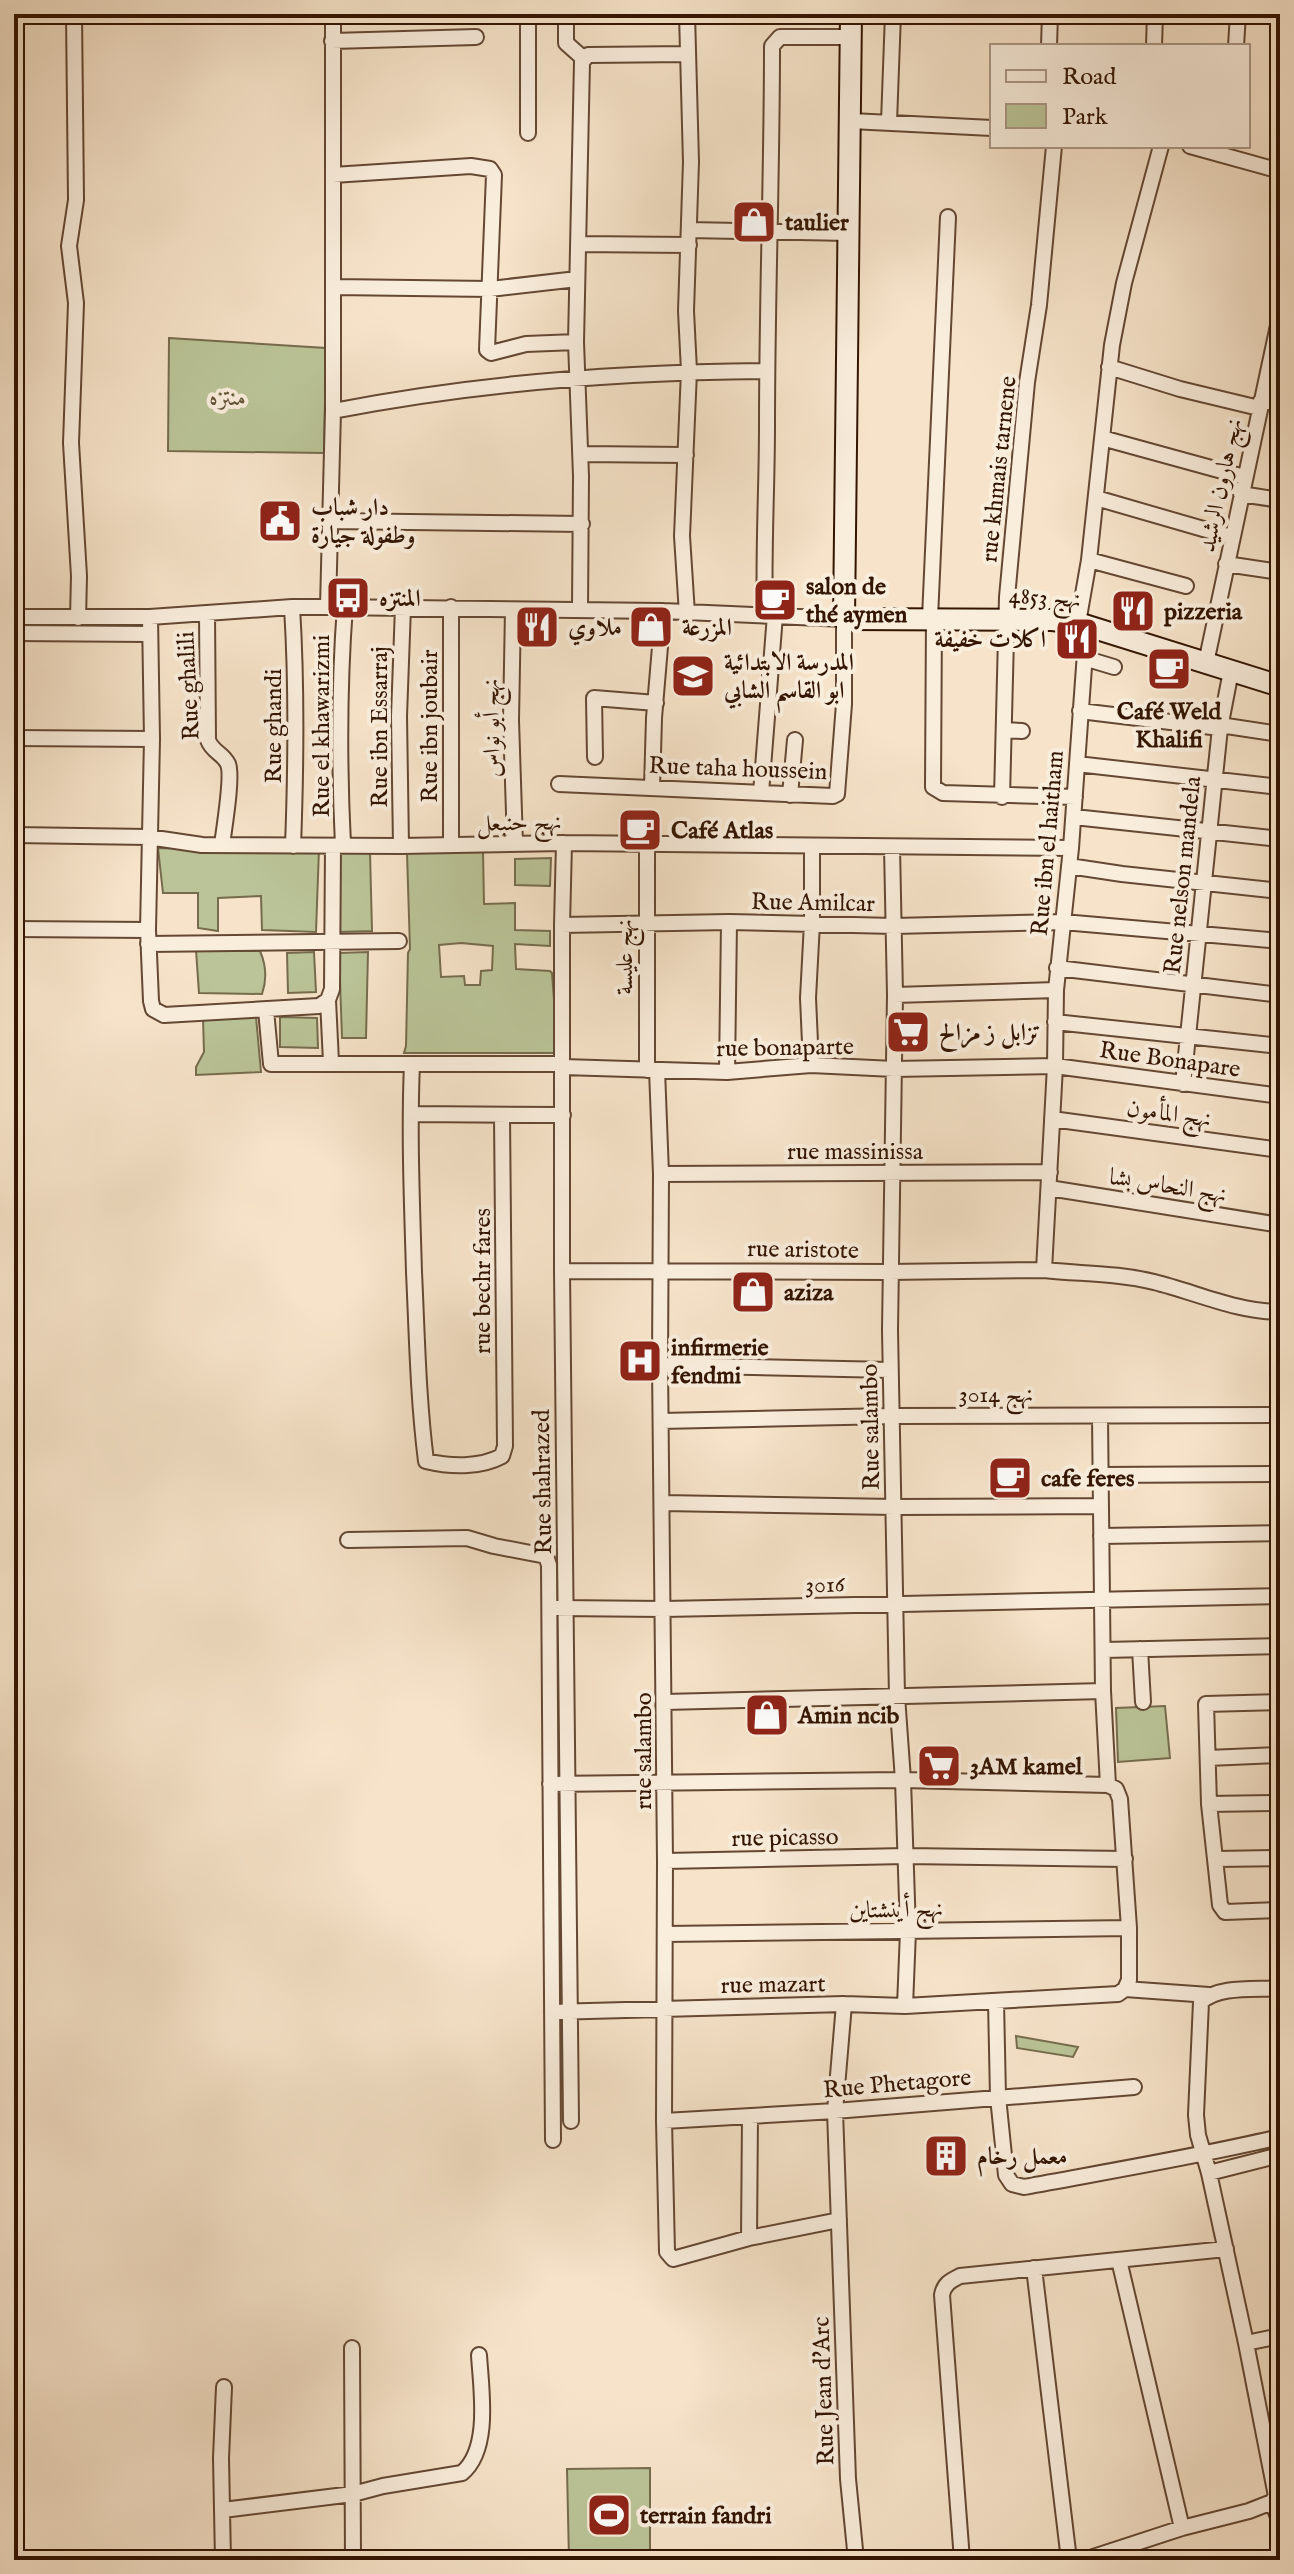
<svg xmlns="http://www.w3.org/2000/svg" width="1294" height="2574" font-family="'IM FELL English',Amiri,serif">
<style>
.green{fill:#bac498;stroke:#766c4d;stroke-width:2;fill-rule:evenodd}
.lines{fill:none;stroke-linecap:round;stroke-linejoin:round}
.street-casing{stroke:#644834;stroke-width:18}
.secondary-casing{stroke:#331502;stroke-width:24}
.street{stroke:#f9eddc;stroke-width:14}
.secondary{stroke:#f9eddc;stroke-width:20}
.labels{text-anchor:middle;stroke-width:8;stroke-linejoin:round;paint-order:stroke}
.poi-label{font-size:24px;font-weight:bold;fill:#331502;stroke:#f9eddc;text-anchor:start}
.park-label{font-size:24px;font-style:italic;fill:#625236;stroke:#f9eddc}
.street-label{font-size:24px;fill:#331502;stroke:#f9eddc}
</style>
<rect width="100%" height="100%" fill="#f6e3c9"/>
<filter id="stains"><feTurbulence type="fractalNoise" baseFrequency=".0025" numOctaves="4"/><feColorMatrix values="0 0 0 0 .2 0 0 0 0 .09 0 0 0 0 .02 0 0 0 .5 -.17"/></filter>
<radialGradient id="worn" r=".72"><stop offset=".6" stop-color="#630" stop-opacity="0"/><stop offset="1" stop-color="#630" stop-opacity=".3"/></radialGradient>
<path class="green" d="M169,338L326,348L324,453L168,451Z
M158,848L319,849L316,932L262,930L261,896L218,898V931L198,928V893H163Z
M337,851L370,852L372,931L337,932Z
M483,851L484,904L515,903V930L550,931V946L515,944L516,969L550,971L552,973L558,1053H404L406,1046L408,953L410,949L407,853ZM461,943L493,946L492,970L481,971L480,985H465L464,976L441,977L439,945Z
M551,858L550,886L515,885V859Z
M196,950L260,951C266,965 267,980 262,994L199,993Z
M314,952L316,992L288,993L287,953Z
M368,952L366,1038H342L339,953Z
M256,1017L261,1072L196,1075V1067L204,1052L203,1018Z
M280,1017L317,1018L318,1048L280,1047Z
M1165,1706L1170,1758L1118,1762L1116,1708Z
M1016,2036L1078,2047L1073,2057L1017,2048Z
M650,2468V2560H569L567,2469Z"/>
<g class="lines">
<g class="street-casing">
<path id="street" d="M74,14L76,200L69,246L76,303L71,443L79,576L78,618
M333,14V411L328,607L663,611L844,619V704L837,794L833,796L559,784
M566,14V43L584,59
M332,41L476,37
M1049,46L1050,14
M1154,46L1155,14
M1236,46L1238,14
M851,121L992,128
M889,122L893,14
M528,133V14
M1190,146L1280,171
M333,175L471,166L490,169L494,175L487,350L491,353L526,344L576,342
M689,230L849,233
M578,244L689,245
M334,287L490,289L577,279
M1109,367L1180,389L1259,408
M1261,401L1280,403
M333,411C476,383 620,372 765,371
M1102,438L1244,477
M581,454L686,455
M1241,494L1280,500
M1096,498L1231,537
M330,521L582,524
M1089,560L1186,586
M1226,564L1280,572
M292,607C297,687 296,766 293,846
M513,610L511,720L515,844
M580,610L581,476L576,342L582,62L588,55L688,54
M207,613L208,740C212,752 223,753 228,764C233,776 224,829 222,845
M687,614L682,536L689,371L686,311L691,162L687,14
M765,615C763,552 767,489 767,425C767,299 772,172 772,46L780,37H851
M14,617H150L152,739L148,930L14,929
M150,617L292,607H328
M930,618L948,217
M934,618L933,787L943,793L1075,797
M1078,623L1089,560L1112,345L1124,283L1161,146
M1087,625L1071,848L1056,990L1055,1066L1044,1270C1081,1274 1118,1273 1154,1282C1195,1292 1237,1312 1280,1312
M14,633L148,634
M1084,658L1114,667
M1206,663L1280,316
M1080,711L1220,728
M1220,725L1280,734
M1005,730L1022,731
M14,738L152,739
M595,757L594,698L656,703
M1077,764L1280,787
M652,788L654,718L663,611
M761,793L775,615
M790,795L795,740
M1002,797L1007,597L1027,382L1039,305L1054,146
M1074,817L1280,839
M14,835L148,837L202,845L401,846L564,843L1071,848
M564,843L562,925V1271L571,2121
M647,844V1070
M343,845C339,765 339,686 345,606
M451,845V607
M401,846L399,716L403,607
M892,847L895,995L890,1330L897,1696L903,1780L908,1931L905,2006
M1069,866L1122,874L1280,891
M562,925L729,922L894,926L1063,922L1280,941
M148,930L151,1001L153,1009L164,1015L319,1006L328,1000L332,989L333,846
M148,944L399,941
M1057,968L1280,995
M895,995L1056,990
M328,1000L331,1062
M266,1010L271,1064H563
M1055,1022L1280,1046
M412,1064C409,1133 412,1203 414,1272C417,1335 418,1398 426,1461C450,1467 480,1468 502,1456L505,1446L502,1116
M811,1065L808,998L812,923V846
M563,1067L727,1072L811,1065L894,1069L1055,1066L1280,1096
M657,1070L661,1174L660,1365L665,1861L664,2121L667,2252L673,2259L749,2238L839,2220
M727,1072L729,922
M1183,1084L1220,728L1231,671
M411,1114L563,1115
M1052,1119L1280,1150
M661,1174L1050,1172
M1049,1188L1280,1225
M562,1271L889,1272L1044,1270
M660,1365L890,1370
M1100,1417L1103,1691L1108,1785
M661,1421L891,1416L1280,1415
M1100,1475L1280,1474
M662,1503L894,1507L1101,1506
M1101,1536L1280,1533
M348,1540L467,1538L494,1546L546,1556L549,1565L553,2140
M557,1608L664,1609L1280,1596
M1140,1649L1143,1702
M1104,1650L1280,1646
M665,1702L1103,1691
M1280,1702L1206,1704L1209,1804L1220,1905L1225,1912L1280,1910
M1208,1758L1280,1755
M550,1784L903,1780L1108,1785L1116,1789L1120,1799L1129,1928V1980L1125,1989L1118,1994L905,2006L844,2004L552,2012
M1209,1804L1280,1803
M1216,1859L1280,1858
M665,1861L905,1856L1125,1859
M665,1934L1129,1928
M1280,1988C1256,1990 1219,1985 1201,2002L1196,2115L1198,2135L1209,2173L1246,2343L1280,2336
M1125,1989L1209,1995
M996,2001L998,2097L1006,2175L1012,2184L1024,2187C1110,2171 1195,2157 1280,2137
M844,2004L835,2111L848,2479L856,2560
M664,2121L835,2111L1134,2087
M1209,2173L1280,2155
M749,2238L750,2116
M1119,2260L1182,2528
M1034,2268L1069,2560
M352,2348L353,2560
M1272,2502L1280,2522
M223,2510L353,2494L383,2486L462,2473C491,2449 481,2389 479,2355
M223,2560L221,2458L224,2387
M962,2560L942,2295C944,2284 950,2281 960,2276L1226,2249
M1084,2560L1182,2528L1249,2511L1272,2502L1276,2496L1246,2343
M1276,2560L1280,2559"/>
</g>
<g class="secondary-casing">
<path id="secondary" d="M851,14L844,619L1052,620L1078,623L1280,686"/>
</g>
<use href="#street" class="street"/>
<use href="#secondary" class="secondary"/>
</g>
<defs>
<g id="shop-square" transform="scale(2.3)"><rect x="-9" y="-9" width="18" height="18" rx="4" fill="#8f2418" stroke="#f9eddc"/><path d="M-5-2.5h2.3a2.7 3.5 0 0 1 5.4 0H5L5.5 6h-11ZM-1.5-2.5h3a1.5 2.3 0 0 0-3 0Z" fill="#fff"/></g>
<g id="civic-square" transform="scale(2.3)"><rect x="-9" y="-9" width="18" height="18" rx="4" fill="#8f2418" stroke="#f9eddc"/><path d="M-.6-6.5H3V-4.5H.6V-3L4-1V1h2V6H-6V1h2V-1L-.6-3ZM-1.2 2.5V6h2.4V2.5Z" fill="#fff"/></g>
<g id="bus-square" transform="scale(2.3)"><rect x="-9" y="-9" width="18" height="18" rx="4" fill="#8f2418" stroke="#f9eddc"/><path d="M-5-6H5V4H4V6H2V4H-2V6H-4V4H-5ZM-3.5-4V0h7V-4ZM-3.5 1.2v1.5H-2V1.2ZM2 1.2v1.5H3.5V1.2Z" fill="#fff"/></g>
<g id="cafe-square" transform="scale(2.3)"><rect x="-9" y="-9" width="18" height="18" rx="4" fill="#8f2418" stroke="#f9eddc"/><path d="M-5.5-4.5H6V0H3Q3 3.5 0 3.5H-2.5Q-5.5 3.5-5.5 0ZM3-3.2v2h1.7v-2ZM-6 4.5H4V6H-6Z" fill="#fff"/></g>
<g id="restaurant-square" transform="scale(2.3)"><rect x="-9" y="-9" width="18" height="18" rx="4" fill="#8f2418" stroke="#f9eddc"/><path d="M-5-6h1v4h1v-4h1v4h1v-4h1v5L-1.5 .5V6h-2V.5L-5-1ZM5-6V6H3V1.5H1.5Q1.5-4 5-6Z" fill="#fff"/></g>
<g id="school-square" transform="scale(2.3)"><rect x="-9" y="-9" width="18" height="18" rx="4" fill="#8f2418" stroke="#f9eddc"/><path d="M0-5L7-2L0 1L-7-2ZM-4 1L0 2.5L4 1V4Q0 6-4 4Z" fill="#fff"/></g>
<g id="supermarket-square" transform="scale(2.3)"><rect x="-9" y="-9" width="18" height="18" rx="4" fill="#8f2418" stroke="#f9eddc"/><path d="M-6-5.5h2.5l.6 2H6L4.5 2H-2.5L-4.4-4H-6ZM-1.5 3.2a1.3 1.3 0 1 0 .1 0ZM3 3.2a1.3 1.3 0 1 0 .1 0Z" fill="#fff"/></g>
<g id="hospital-square" transform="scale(2.3)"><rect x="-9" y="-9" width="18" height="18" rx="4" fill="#8f2418" stroke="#f9eddc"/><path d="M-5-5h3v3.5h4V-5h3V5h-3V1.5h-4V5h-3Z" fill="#fff"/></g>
<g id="building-square" transform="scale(2.3)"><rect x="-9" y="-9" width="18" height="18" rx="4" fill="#8f2418" stroke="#f9eddc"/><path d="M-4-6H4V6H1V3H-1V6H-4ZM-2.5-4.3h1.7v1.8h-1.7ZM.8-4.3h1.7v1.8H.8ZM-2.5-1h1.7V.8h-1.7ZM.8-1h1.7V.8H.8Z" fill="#fff"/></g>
<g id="stadium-square" transform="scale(2.3)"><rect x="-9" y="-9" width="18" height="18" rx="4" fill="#8f2418" stroke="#f9eddc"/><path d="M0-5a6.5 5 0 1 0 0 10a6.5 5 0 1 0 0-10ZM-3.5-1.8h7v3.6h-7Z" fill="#fff"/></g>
</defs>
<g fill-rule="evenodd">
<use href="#shop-square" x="754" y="222"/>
<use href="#civic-square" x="280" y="521"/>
<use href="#bus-square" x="348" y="598"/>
<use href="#cafe-square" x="775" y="600"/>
<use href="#restaurant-square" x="1133" y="611"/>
<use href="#restaurant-square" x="537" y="627"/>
<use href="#shop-square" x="651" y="627"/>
<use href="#restaurant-square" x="1077" y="639"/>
<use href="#cafe-square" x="1169" y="669"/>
<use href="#school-square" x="693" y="676"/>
<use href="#cafe-square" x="640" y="830"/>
<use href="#supermarket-square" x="908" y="1032"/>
<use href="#shop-square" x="753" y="1292"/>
<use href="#hospital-square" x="640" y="1361"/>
<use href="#cafe-square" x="1010" y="1478"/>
<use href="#shop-square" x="767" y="1715"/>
<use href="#supermarket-square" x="939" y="1766"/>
<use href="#building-square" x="946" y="2156"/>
<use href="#stadium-square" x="609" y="2515"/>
</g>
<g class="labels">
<g class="poi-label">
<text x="785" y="230">taulier</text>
<text x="311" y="515">دار شباب<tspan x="311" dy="28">وطفولة جيارة</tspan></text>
<text x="806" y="594">salon de<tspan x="806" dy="28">thé aymen</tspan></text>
<text x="379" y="606">المنتزه</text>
<text x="1164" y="619">pizzeria</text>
<text x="568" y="635">ملاوي</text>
<text x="682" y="635">المزرعة</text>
<text x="1046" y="647" text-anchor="end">اكلات خفيفة</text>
<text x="724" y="670">المدرسة الابتدائية<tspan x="724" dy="28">ابو القاسم الشابي</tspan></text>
<text x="1169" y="719" text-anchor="middle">Café Weld<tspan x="1169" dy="28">Khalifi</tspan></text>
<text x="671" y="838">Café Atlas</text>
<text x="939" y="1040">تزابل ز مزالح</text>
<text x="784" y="1300">aziza</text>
<text x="671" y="1355">infirmerie<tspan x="671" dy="28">fendmi</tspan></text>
<text x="1041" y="1486">cafe feres</text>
<text x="798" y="1723">Amin ncib</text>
<text x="970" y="1774">3AM kamel</text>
<text x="977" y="2164">معمل رخام</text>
<text x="640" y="2523">terrain fandri</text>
</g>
<g class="park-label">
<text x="228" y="405">منتزه</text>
</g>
<g class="street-label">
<text transform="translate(998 469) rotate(-84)" y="8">rue khmais tarnene</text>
<text transform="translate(1220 485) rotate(-78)" y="8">نهج هارون الرشيد</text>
<text transform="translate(1045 597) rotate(4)" y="8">نهج 4853</text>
<text transform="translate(188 686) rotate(-93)" y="8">Rue ghalili</text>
<text transform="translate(273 726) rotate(-90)" y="8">Rue ghandi</text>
<text transform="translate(321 726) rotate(-90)" y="8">Rue el khawarizmi</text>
<text transform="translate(429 726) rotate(-90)" y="8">Rue ibn joubair</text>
<text transform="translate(379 727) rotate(-90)" y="8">Rue ibn Essarraj</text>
<text transform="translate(491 728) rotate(-91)" y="8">نهج أبو نواس</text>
<text transform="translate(738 768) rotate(2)" y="8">Rue taha houssein</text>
<text transform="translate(519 822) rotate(-1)" y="8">نهج حنبعل</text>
<text transform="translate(1047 843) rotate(-85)" y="8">Rue ibn el haitham</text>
<text transform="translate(1182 875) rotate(-84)" y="8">Rue nelson mandela</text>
<text transform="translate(813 902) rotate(1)" y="8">Rue Amilcar</text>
<text transform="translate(624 957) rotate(-90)" y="8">نهج عليسة</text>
<text transform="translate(785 1047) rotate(-1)" y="8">rue bonaparte</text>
<text transform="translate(1170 1059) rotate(8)" y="8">Rue Bonapare</text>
<text transform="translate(1169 1113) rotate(8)" y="8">نهج المأمون</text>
<text x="855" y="1159">rue massinissa</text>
<text transform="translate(1168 1185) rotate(9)" y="8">نهج النحاس بشا</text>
<text transform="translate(803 1249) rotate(1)" y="8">rue aristote</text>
<text transform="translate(482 1281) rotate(-90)" y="8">rue bechr fares</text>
<text x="996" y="1402">نهج 3014</text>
<text transform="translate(870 1427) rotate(-91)" y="8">Rue salambo</text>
<text transform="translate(542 1482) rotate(-91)" y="8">Rue shahrazed</text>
<text transform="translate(825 1584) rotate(-1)" y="8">3016</text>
<text transform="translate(643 1751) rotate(-90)" y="8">rue salambo</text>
<text transform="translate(785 1837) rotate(-1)" y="8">rue picasso</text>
<text transform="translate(896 1909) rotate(-1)" y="8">نهج أينشتاين</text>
<text transform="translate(773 1984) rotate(-1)" y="8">rue mazart</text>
<text transform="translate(897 2083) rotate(-5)" y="8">Rue Phetagore</text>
<text transform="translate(823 2391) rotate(-92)" y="8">Rue Jean d'Arc</text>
</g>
</g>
<rect width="1294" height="2574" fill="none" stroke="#f6e3c9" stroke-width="48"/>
<rect x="16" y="16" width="1262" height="2542" fill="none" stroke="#331502" stroke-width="4"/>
<rect x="24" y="24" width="1246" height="2526" fill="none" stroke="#331502" stroke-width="2"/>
<rect x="990" y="44" width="260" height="104" fill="#f9eddc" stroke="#aa9785" stroke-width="2"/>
<rect x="1006" y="70" width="40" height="12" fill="#f9eddc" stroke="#aa9785" stroke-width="2"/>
<text x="1062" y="84" font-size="24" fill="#331502">Road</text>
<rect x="1006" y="104" width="40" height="24" fill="#bac498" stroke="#aa9785" stroke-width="2"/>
<text x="1062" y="124" font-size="24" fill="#331502">Park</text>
<rect width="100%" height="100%" filter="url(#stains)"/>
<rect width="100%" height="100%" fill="url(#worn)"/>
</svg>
